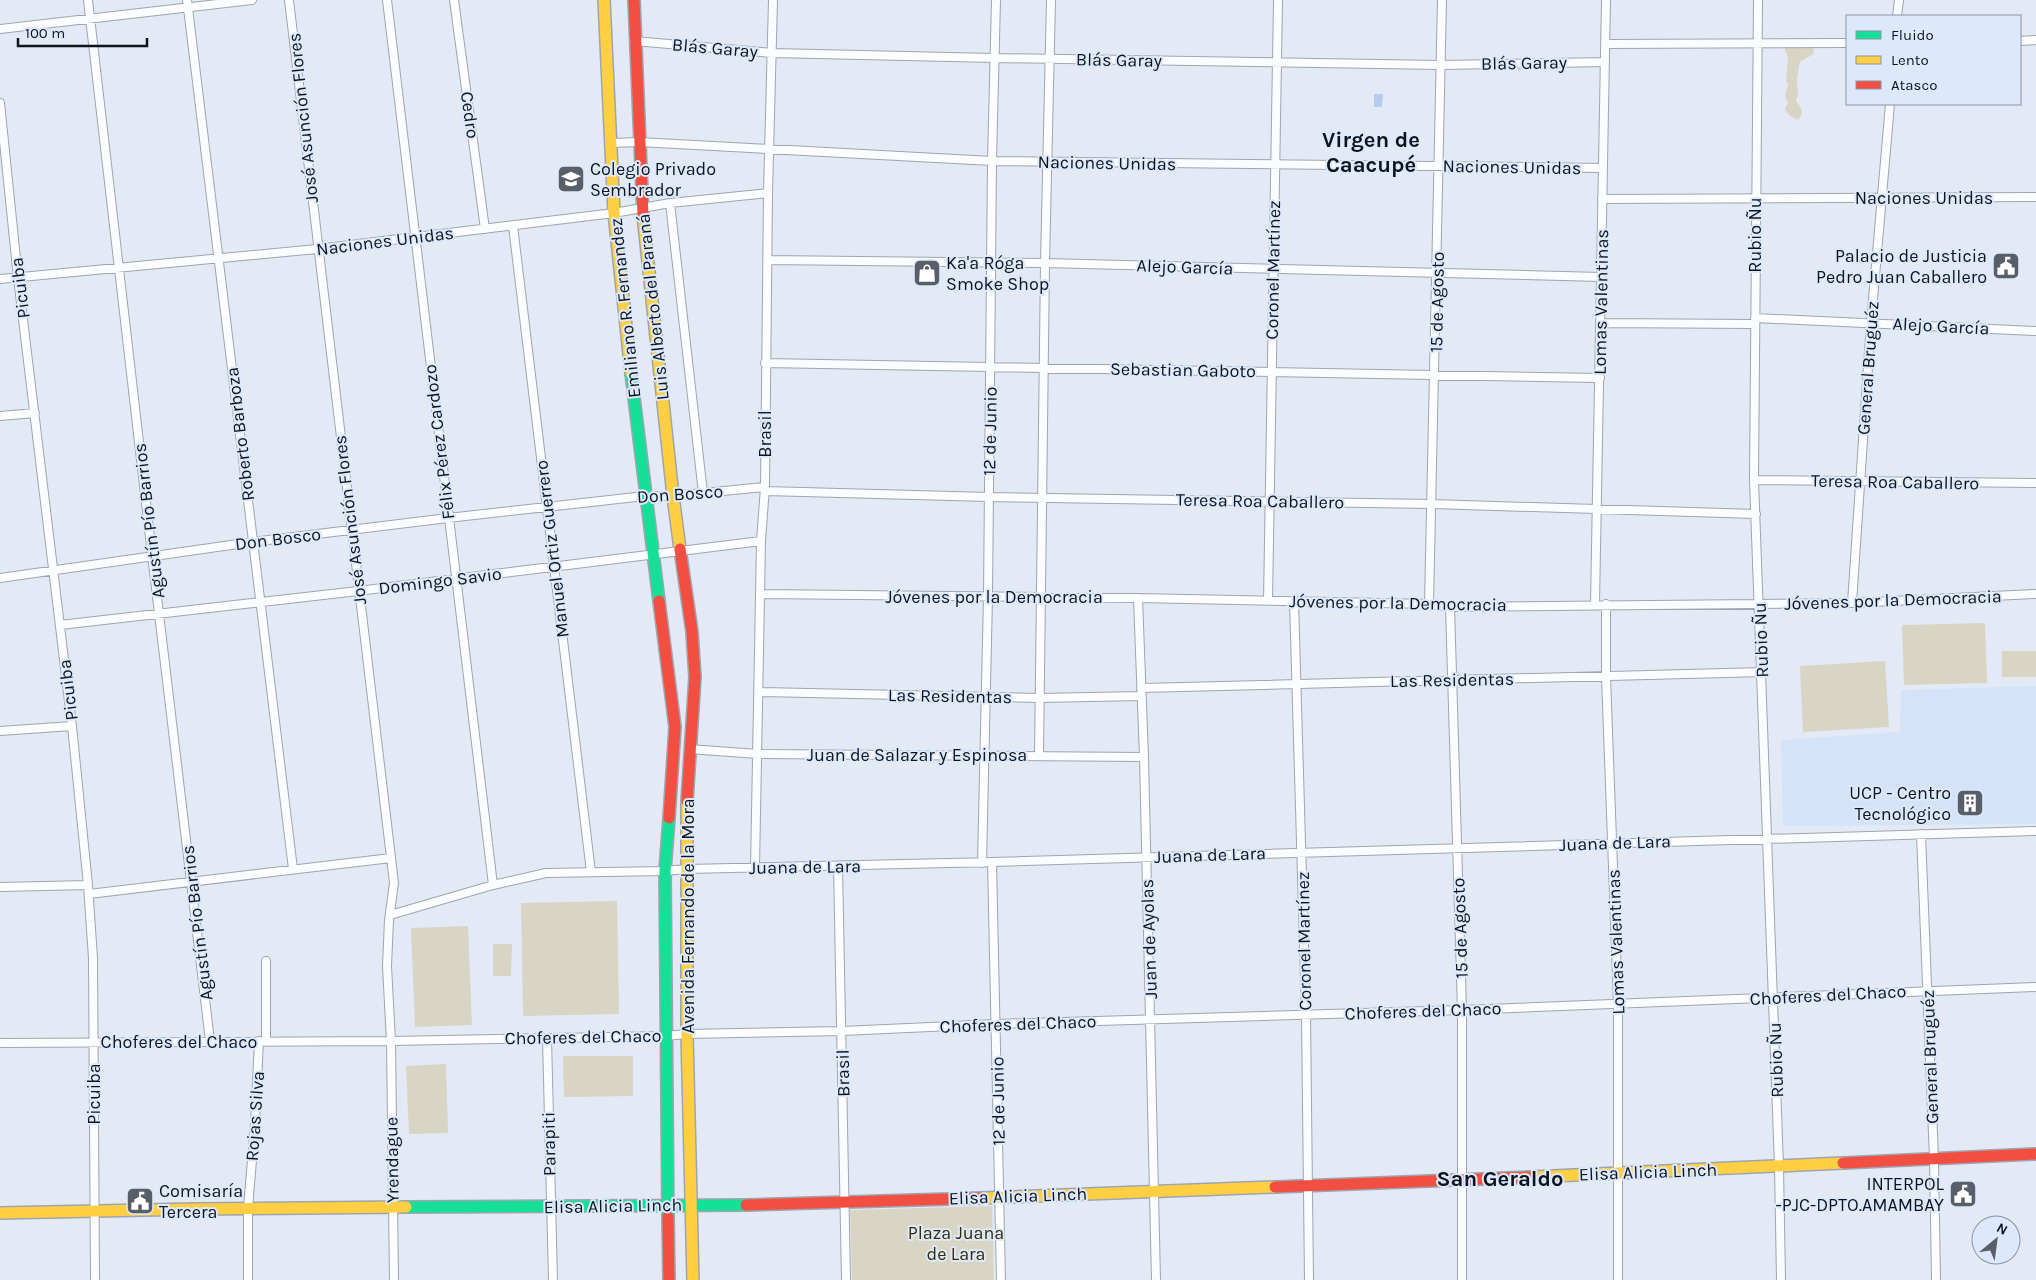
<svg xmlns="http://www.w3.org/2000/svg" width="2036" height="1280" font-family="Karla,sans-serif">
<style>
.built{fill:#d5e3f8}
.green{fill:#d8d5c4}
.water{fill:#b6ccec}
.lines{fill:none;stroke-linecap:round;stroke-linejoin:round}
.street-casing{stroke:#9fa5ae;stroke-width:10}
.fast-casing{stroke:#9fa5ae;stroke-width:14}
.slow-casing{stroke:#9fa5ae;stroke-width:14}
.jam-casing{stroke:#9fa5ae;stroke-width:14}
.street{stroke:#fbfcfe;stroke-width:8}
.fast{stroke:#16e098;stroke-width:11}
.slow{stroke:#ffcf43;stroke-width:11}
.jam{stroke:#f24e42;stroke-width:11}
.labels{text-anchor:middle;stroke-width:4;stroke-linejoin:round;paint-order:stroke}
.street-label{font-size:18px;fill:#0f141c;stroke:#dce9fc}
.poi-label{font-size:18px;fill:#0f141c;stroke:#dce9fc;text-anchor:start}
.park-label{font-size:18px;fill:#352b02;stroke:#dce9fc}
.district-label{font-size:22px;font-weight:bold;fill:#0f141c;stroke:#dce9fc}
</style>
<rect width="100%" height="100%" fill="#e3eaf5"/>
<path class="built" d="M2036,686V824L1783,826L1781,740L1900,732L1901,690Z"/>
<path class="green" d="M1785,46L1813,47L1814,54L1801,61L1799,65L1797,80L1798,94L1796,101C1801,107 1805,113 1798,120L1789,115L1785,109L1788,103L1785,97L1788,84L1786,81L1788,57L1785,50Z
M1985,623L1987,683L1904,685L1902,625Z
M2002,651H2036V677H2002Z
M1885,661L1889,727L1803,732L1800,666Z
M617,901L619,1014L523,1016L521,903Z
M468,926L472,1025L415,1027L411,928Z
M493,944H512L511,976H493Z
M563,1056H633V1096L564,1097Z
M446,1064L448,1133L409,1134L406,1066Z
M992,1206L994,1280H852L850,1210Z"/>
<path class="water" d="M1374,94H1383L1382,107H1374Z"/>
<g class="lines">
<g class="street-casing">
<path id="street" d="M88,0L152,555L210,1041
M187,0L293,869
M289,0L394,883L389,920L387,966L391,1041L394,1280
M387,0L493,885
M454,0L485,229
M1758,0L1754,480L1779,1166L1781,1280
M1897,16L1899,0
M0,29L252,0
M634,41L772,53L994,58L1441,65L1605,62
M2020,41L2036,40
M1605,44L1847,43
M0,103L18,278L72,726L88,885L93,958L95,1280
M611,143L639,142L992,161L1603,168
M1602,199L2036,197
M670,203L703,493
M513,226L591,872
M768,260L1045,263L1601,277
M0,279L317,249L614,213L670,203L768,193
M1755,318L2036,331
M1601,323L1755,324
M765,363L1600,378
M0,416L35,413
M1754,480L2036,483
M765,491L989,497L1432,504L1756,514
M0,578L252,542L448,518L645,496H673L765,487
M761,594L1138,598L1429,604L1450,607L1852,603L2036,594
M1138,598L1144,757L1156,1280
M1268,601L1278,0
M1294,601L1306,1014L1309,1280
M1852,603L1871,322L1890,104
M1429,604L1442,0
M1595,604L1606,0
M1606,604V676L1618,1004V1280
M1450,607L1462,1010V1280
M60,625L358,591L761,541
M1141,688L1763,672
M760,692L1039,698L1141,696
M0,731L72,726
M689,749L758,754L1144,757
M1039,755L1045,263L1051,0
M1921,834L1934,1159L1936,1280
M992,862L1001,1280
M982,863L988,597L992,161L996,0
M838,866L846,1280
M755,868L761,541L765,487L768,193L773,0
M0,887L88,885
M89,894L391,858
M390,915L493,885L546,873L665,871L687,869L992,862L2036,831
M547,1038L553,1280
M266,1041V961
M0,1043L391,1041L665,1036L687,1034L842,1031L996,1024L1462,1010L2036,987
M248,1280V1208L255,1124L259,1041"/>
</g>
<g class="fast-casing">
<path id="fast" d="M631,373L659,601
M406,1207L746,1205
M668,1217L665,871L669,818"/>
</g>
<g class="slow-casing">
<path id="slow" d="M604,0L614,213L631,373
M643,215L673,496L680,549
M687,801V1034L693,1280
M1530,1177L1843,1163
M983,1198L1275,1187
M0,1213L194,1209L406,1207"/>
</g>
<g class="jam-casing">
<path id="jam" d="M634,0L643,215
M680,549L692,632L695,677L687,801
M659,601L675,727L669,818
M1843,1163L2036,1154
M1275,1187L1530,1177
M746,1205L983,1198
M668,1217L669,1280"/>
</g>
<use href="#street" class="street"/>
<use href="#fast" class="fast"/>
<use href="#slow" class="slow"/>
<use href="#jam" class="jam"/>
</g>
<defs>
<g id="school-square" transform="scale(1.4375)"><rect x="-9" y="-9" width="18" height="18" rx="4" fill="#595f68" stroke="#dce9fc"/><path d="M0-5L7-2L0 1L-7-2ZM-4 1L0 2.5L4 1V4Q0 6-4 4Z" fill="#fff"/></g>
<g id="civic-square" transform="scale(1.4375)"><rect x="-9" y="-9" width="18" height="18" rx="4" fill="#595f68" stroke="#dce9fc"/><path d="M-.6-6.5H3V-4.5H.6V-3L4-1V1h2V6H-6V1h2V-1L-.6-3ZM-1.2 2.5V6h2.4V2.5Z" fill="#fff"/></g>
<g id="shop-square" transform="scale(1.4375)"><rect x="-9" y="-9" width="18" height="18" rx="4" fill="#595f68" stroke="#dce9fc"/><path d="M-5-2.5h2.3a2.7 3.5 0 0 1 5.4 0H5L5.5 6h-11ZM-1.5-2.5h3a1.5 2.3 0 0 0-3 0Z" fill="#fff"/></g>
<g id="building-square" transform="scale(1.4375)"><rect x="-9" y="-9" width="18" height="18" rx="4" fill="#595f68" stroke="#dce9fc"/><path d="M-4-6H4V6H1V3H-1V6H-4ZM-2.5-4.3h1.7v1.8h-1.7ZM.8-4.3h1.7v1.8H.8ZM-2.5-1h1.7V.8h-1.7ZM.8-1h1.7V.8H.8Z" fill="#fff"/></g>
</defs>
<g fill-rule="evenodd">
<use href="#school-square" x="571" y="179"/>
<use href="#civic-square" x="2006" y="266"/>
<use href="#shop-square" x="927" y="273"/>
<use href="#building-square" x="1970" y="803"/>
<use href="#civic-square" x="1963" y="1194"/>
<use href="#civic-square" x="140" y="1201"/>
</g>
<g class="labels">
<g class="street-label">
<text transform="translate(715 48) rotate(5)" y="6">Blás Garay</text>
<text transform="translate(1119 60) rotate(1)" y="6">Blás Garay</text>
<text transform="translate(1524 63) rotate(-1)" y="6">Blás Garay</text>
<text transform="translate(470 115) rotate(82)" y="6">Cedro</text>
<text transform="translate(303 118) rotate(-96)" y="6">José Asunción Flores</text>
<text transform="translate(1107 163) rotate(1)" y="6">Naciones Unidas</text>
<text transform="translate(1512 167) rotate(1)" y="6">Naciones Unidas</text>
<text x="1924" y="204">Naciones Unidas</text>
<text transform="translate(1755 235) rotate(-90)" y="6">Rubio Ñu</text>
<text transform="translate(385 241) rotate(-7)" y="6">Naciones Unidas</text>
<text transform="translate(1185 267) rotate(2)" y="6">Alejo García</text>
<text transform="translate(1273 270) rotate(-89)" y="6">Coronel Martínez</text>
<text transform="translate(20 288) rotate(-97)" y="6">Picuiba</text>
<text transform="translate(1437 302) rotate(-89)" y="6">15 de Agosto</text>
<text transform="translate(1601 302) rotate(-89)" y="6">Lomas Valentinas</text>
<text transform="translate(653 307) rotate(-96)" y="6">Luis Alberto del Paraná</text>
<text transform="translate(625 308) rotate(-96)" y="6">Emiliano R. Fernandez</text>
<text transform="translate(1941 326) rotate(3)" y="6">Alejo García</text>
<text transform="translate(1868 368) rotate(-86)" y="6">General Bruguéz</text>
<text transform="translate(1183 370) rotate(1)" y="6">Sebastian Gaboto</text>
<text transform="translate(990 431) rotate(-89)" y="6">12 de Junio</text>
<text transform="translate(240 434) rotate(-97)" y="6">Roberto Barboza</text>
<text transform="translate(765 434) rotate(-90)" y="6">Brasil</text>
<text transform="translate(439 442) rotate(-97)" y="6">Félix Pérez Cardozo</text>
<text transform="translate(1895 482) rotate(1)" y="6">Teresa Roa Caballero</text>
<text transform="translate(680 494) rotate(-4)" y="6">Don Bosco</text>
<text transform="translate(1260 501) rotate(1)" y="6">Teresa Roa Caballero</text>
<text transform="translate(350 520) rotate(-97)" y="6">José Asunción Flores</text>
<text transform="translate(149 521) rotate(-97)" y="6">Agustín Pío Barrios</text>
<text transform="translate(278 539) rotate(-7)" y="6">Don Bosco</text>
<text transform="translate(552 549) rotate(-97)" y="6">Manuel Ortiz Guerrero</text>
<text transform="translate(440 581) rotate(-7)" y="6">Domingo Savio</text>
<text x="994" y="603">Jóvenes por la Democracia</text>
<text transform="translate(1893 600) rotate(-2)" y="6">Jóvenes por la Democracia</text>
<text transform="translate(1398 603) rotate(1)" y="6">Jóvenes por la Democracia</text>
<text transform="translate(1761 640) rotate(-92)" y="6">Rubio Ñu</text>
<text transform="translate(1452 680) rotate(-1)" y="6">Las Residentas</text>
<text transform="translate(68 690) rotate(-97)" y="6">Picuiba</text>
<text transform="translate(950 696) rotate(1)" y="6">Las Residentas</text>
<text x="917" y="761">Juan de Salazar y Espinosa</text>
<text transform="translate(1615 843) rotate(-2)" y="6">Juana de Lara</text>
<text transform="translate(1210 855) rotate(-2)" y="6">Juana de Lara</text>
<text transform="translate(805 867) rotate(-1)" y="6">Juana de Lara</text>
<text transform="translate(688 916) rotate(-90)" y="6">Avenida Fernando de la Mora</text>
<text transform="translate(197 923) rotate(-97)" y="6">Agustín Pío Barrios</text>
<text transform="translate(1460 928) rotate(-92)" y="6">15 de Agosto</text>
<text transform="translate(1149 939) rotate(-92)" y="6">Juan de Ayolas</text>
<text transform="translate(1304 941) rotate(-91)" y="6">Coronel Martínez</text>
<text transform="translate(1616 942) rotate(-92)" y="6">Lomas Valentinas</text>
<text transform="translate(1828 995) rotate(-3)" y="6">Choferes del Chaco</text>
<text transform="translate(1423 1011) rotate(-2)" y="6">Choferes del Chaco</text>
<text transform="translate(1018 1024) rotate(-2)" y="6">Choferes del Chaco</text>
<text transform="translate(583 1037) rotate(-1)" y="6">Choferes del Chaco</text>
<text x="179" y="1048">Choferes del Chaco</text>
<text transform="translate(1930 1057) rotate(-92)" y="6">General Bruguéz</text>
<text transform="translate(1776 1060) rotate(-92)" y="6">Rubio Ñu</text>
<text transform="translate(843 1073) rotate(-91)" y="6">Brasil</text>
<text transform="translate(94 1094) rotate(-90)" y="6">Picuiba</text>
<text transform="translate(998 1101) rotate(-91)" y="6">12 de Junio</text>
<text transform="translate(255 1116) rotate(-86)" y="6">Rojas Silva</text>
<text transform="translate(549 1144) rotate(-91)" y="6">Parapiti</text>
<text transform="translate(392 1160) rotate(-91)" y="6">Yrendague</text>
<text transform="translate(1648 1172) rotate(-2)" y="6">Elisa Alicia Linch</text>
<text transform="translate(1018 1196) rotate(-2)" y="6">Elisa Alicia Linch</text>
<text transform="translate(613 1206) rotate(-1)" y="6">Elisa Alicia Linch</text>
</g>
<g class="poi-label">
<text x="590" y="175">Colegio Privado<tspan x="590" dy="21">Sembrador</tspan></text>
<text x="1987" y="262" text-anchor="end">Palacio de Justicia<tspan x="1987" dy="21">Pedro Juan Caballero</tspan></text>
<text x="946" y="269">Ka'a Róga<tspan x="946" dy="21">Smoke Shop</tspan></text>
<text x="1951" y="799" text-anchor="end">UCP - Centro<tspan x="1951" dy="21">Tecnológico</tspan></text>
<text x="1944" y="1190" text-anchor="end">INTERPOL<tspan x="1944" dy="21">-PJC-DPTO.AMAMBAY</tspan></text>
<text x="159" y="1197">Comisaría<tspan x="159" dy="21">Tercera</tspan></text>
</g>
<g class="park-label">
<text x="956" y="1239">Plaza Juana<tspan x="956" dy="21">de Lara</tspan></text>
</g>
<g class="district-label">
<text x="1371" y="147">Virgen de<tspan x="1371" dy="25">Caacupé</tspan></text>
<text x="1500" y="1186">San Geraldo</text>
</g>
</g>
<rect x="1846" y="15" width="175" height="90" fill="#dce9fc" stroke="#8a94a2"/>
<rect x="1856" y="31" width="25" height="8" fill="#16e098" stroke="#8a94a2"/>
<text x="1891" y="40" font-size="15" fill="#0f141c">Fluido</text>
<rect x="1856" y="56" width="25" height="8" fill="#ffcf43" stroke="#8a94a2"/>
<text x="1891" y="65" font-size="15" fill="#0f141c">Lento</text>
<rect x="1856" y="81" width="25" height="8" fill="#f24e42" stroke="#8a94a2"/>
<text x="1891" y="90" font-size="15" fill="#0f141c">Atasco</text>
<g transform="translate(1996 1240) rotate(29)"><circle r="24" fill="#dce9fc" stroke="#8a94a2"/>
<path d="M0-4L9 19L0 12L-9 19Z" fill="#595f68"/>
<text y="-8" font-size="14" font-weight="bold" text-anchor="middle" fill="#0f141c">N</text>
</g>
<path d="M18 38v8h129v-8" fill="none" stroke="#0f141c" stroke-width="2.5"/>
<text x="25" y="38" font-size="15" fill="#0f141c" stroke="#dce9fc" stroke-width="4" paint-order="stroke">100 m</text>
</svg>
